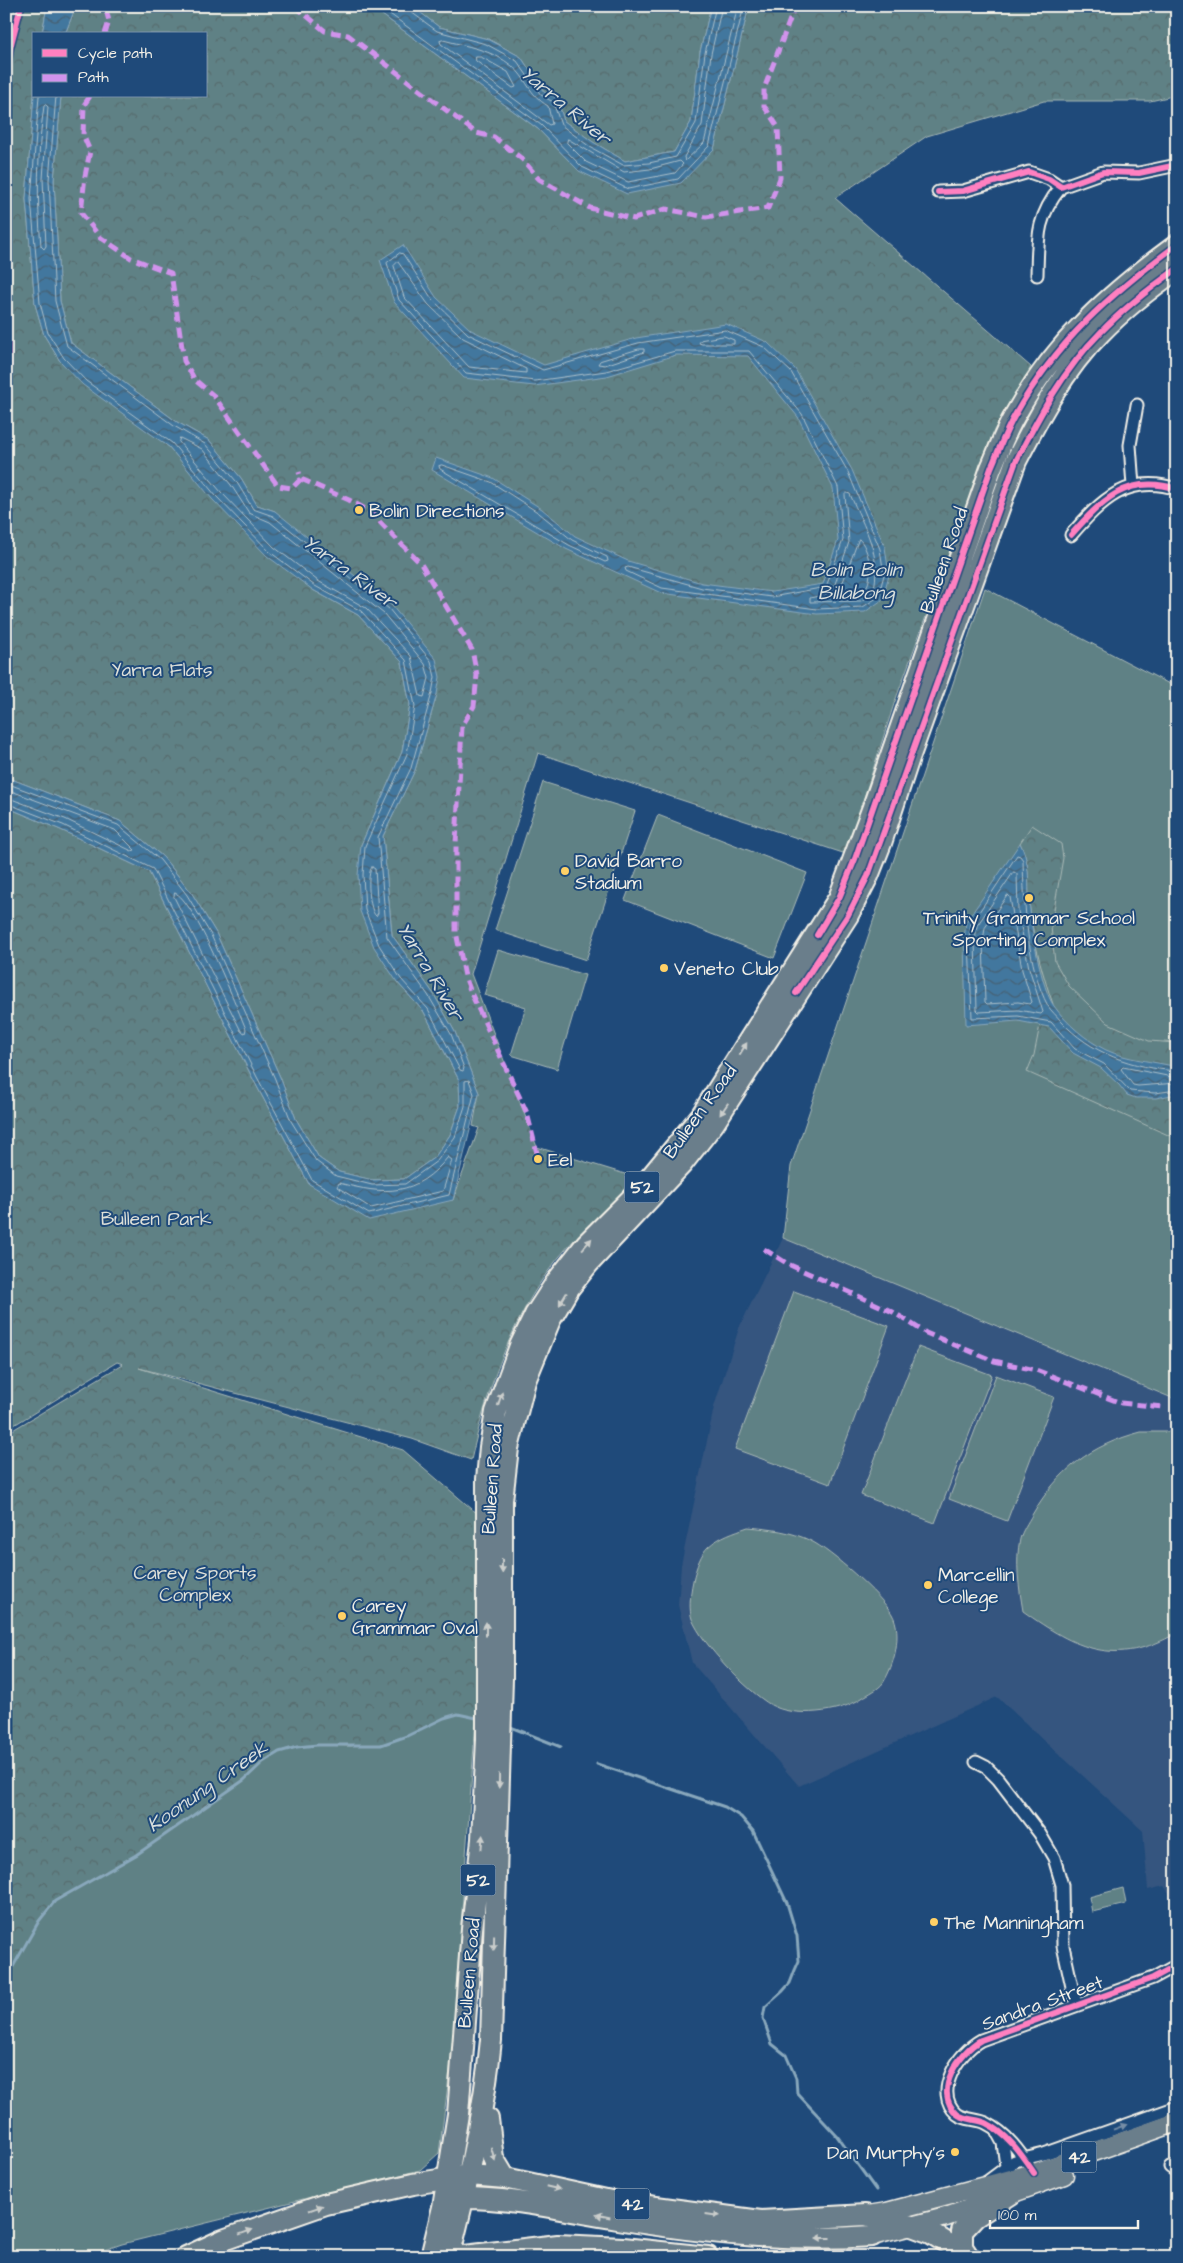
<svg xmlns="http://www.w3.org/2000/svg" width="1183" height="2263" font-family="'Architects Daughter',sans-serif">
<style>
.built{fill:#34547f}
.green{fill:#5f8185;stroke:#aab9b6}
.forest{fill:url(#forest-crowns);stroke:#aab9b6}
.water{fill:url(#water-waves);stroke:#89a8bc}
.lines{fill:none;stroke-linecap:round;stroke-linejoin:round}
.shore{stroke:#adc0ca;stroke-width:1}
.stream{stroke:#89a8bc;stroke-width:3}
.street-casing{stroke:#f4f1e8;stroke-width:15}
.primary-casing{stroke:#f4f1e8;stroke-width:21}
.highway-casing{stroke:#f4f1e8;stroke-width:24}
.street{stroke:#1f4a7a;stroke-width:11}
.primary{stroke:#6b7e8b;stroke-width:18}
.highway{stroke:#6b7e8b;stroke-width:20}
.quiet{stroke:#d193ec;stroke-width:5;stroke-dasharray:10 5;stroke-linecap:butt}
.cycleway-casing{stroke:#1f4a7a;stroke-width:9}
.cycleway{stroke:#ff80c0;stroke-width:6}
.oneway{fill:#cbcecc}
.oneway2{fill:#748da6}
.poi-dot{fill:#ffd166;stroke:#1f4a7a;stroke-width:2}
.labels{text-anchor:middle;stroke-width:4;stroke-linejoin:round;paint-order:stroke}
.shield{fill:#1f4a7a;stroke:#b4bfc7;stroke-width:1}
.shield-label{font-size:18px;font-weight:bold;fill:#f4f1e8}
.poi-label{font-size:19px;fill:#f4f1e8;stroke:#1f4a7a;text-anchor:start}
.street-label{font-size:19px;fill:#f4f1e8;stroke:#1f4a7a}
.park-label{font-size:19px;fill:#dee0d9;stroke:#1f4a7a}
.water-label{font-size:20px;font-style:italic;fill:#d9dfdd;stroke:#1f4a7a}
</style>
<defs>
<pattern id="forest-crowns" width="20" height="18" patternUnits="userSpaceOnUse" patternTransform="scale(1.25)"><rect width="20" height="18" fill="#5f8185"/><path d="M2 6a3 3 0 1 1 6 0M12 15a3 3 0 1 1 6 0" fill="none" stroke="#566a6c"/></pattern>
<pattern id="water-waves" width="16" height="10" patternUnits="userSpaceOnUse" patternTransform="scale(1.25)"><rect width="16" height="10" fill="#42779e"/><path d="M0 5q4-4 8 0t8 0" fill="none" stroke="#466072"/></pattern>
</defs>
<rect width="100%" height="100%" fill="#1f4a7a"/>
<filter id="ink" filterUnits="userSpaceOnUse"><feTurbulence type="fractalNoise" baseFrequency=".02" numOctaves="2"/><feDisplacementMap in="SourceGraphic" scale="10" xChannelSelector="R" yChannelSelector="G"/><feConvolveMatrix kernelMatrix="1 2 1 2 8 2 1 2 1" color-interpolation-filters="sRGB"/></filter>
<g filter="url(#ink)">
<path class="built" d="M783,1238L1177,1400V1894L1172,1897L1164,1886L1148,1890L1143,1831L997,1697L799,1786L692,1663L678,1605L681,1565L714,1407L739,1328Z"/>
<path class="green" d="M985,588L1177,688V1400L783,1238L791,1166Z
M543,782L635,811L586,960L495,930Z
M658,815L807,873L774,958L625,900Z
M498,950L585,975L557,1069L511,1055L526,1007L484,995Z
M794,1291L889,1326L830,1484L735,1449Z
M918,1347L992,1375L935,1523L861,1495Z
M996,1375L1054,1397L1007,1521L949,1499Z
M1141,1432H1177V1633C1115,1668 1076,1649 1023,1611C1019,1587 1015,1562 1020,1539C1022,1531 1028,1522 1032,1515C1058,1470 1091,1445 1141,1432Z
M748,1527C770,1529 791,1531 811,1541C830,1550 882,1596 892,1614C903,1633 894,1666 883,1683C879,1689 868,1694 862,1698C840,1713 794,1718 771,1705C747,1691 702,1644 692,1619C686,1602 695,1559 708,1547C720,1536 734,1532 748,1527Z
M458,1714L476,1718L451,2062L439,2153L420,2170L122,2244L83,2257H6V1979L39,1921L55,1901L136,1855L244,1780L263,1762L279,1752L297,1747L317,1745L351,1746L407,1736L444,1718Z
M1123,1888L1126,1904L1092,1912L1089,1897Z"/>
<path class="forest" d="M6,6H47L42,34H34V95L26,199L35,304L44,335L60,361L169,447L214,500L313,590L358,615L402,662L410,705L402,752L361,845L397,982L424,1012L459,1080L460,1106L450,1135L435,1157L404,1179L372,1180L339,1172L319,1158L296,1119L280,1077L216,933L191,892L163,857L120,821L6,777Z
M76,6H370L538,129L579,171L714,149L749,6H1177V95L1150,101H1044L927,136L835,198L1031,367L994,430L894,704L846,854L538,753L471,974L537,1147L638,1178C607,1208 571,1238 546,1274C507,1330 486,1395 471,1460L412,1439L139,1368L403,1450L479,1515L476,1718L458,1714L444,1718L407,1736L381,1745H317L297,1747L279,1752L263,1762L244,1780L136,1855L55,1901L39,1921L6,1979V1434L123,1364L117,1362L6,1430V807L61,830L149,872L253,1079L309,1184L453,1200L479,1128L473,1126L479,1093L455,1032L433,993L392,935L383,836L415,770L437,694L275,511L257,505L241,478L209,440L177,422L71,343L60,301L54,180L61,96H206V34H65Z
M412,6H711L700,52L691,122L674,152L625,161L593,142L564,121L557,98L544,92L521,57L488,39L439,27Z
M1032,825L1061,844L1063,858L1051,927L1055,962L1069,986L1108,1023L1149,1041L1177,1043V1139L1027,1072L1034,1055L1040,1025L1053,1004C1042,973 1034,943 1030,910C1026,884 1032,867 1020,843Z"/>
<path class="water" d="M47,6H76L65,34H42Z
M370,6H412L439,27L488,39L521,57L544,92L557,98L564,121L593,142L625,161L674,152L691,122L700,52L711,6H749L714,149L681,183L627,194L579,171L538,129Z
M34,95L61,96L54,180L60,301L71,343L177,422L209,440L241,478L257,505L275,511L392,606L436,659L440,677L437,694L415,770L383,836L392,935L433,993L455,1032L479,1093L453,1200L369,1220L309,1184L253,1079L149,872L61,830L6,807V777L120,821L163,857L191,892L216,933L280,1077L296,1119L319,1158L339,1172L373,1180L404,1179L435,1157L450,1135L460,1106L459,1080L424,1012L397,982L374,947L360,911L358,875L361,845L402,752L410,705L402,662L358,615L313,590L267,556L212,499L169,447L83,385L60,361L44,335L35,304L26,199Z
M403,245L436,297L471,330L544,365L636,338L726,324L767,342L795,369L852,470L885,547L889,575L882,600L865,612L817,614L661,593L566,549L432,470L436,458L493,478L542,509L575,536L628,561L702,583L772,592L823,584L838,540L833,488L798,417L748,356L676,355L607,376L534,386L464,378L394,302L380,260Z
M1020,843C1032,867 1027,884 1030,910C1032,932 1041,988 1054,1006C1067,1024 1086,1040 1106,1050C1128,1060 1153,1061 1177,1067V1094L1156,1098H1136L1127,1095L1119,1085L1101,1068L1073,1053L1049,1027L1018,1021L966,1025L964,940L966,922Z"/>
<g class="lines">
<path class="shore" d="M379,6L541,125L582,167L628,189L678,179L709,146L744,6
M409,6L411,12L437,31L486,44L517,61L541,95L553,102L561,125L590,147L623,165L649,163L676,157L696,123L705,53L716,6
M722,6L711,54L702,125L684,157L685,161L704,143L738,6
M443,40C466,46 493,50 512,66C527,78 528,94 548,106L552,124L549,125L441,44L440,41Z
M476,57H481L508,72L516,87L513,88L476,61Z
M39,96L31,199L40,303L48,333L64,358L86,381L172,443L216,496L270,552L315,586L361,611L406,660L415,706L407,754L365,846L363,875L365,910L379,945L401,979L428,1009L460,1070L463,1071L464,1068L451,1034L428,995L387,937L378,837L411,768L432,693L435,677L431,661L389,609L273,516L253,509L236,481L205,444L174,426L67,346L55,301L49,180L56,96
M46,105L48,107L43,179L46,246L44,249L41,246C37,200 37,153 44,106Z
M568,139L624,172L650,169L680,161L683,164L675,173L628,182L586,162L567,143Z
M400,253L403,254L432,299L468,334L543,370L638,343L725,330L764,347L791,372L848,472L880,549L884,575L878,597L863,607L817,609L662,588L626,571L625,568L628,567L702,588L772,597L826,587L843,540L838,487L802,414L749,351H675L606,371L535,381L466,373L399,300L387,263Z
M398,262L428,304L463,338L526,369V373L469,367L404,297L394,266Z
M724,336L734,340V344H702L699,343L701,340Z
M639,349H644V352L605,365L598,364L600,361Z
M180,438L202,449L231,485L249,513L270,522L384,614L425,664L429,678L424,697L420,696L411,656L366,608L318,581L274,547L221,492L179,442Z
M442,465L491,482L539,513L572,540L607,557L608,561L605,562L569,545L440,469L439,466Z
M847,493L850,494C864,528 883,555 873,593L861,601L810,602V598L827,594L834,587L849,542L845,495Z
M859,539C869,547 875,580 864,590C859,595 849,594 842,594L840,591Z
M6,783L118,825L160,860L187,895L211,935L275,1079L291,1121L316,1161L336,1176L372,1185L405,1184L437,1161L455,1137L465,1106V1081L469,1080L474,1094L449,1195L369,1214L312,1180L257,1077L153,869L63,825L6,803
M6,789L115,830L135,850L132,851L65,819L6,797
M372,867L375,869L378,913L376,916C369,911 366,873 372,867Z
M1014,872L1017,874L1018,911L1029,968L1043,1012L1041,1014L1018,1010L979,1012L977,1010L975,941L977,926Z
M175,893C193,897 237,1008 246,1029L245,1033L241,1031L174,897Z
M1008,895L1010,897L1022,970L1032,1002L1030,1004L1018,1002L987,1004L985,1002L983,941L985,928Z
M1177,1071C1133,1068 1090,1053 1061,1021C1057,1016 1051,1011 1048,1006C1027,967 1024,904 1023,860L1020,856L1017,855L971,924L969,940L972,1018L1018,1016L1051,1022L1075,1049L1104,1064L1130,1091L1155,1093L1177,1090
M1177,1078L1123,1067L1121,1069L1133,1085L1138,1086L1177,1083
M448,1157L452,1160L443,1191L371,1208L337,1187L339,1183C385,1195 416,1197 448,1157Z"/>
<path class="stream" d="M508,1726L561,1747
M597,1764L725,1807L741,1817L753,1831L787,1903L797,1936L799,1961L795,1970L790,1983L782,1992L765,2007L763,2018L772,2044L786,2055L796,2078L797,2093L837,2136L876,2190
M6,1979L39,1921L55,1901L136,1855L244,1780L263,1762L279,1752L297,1747L317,1745H381L407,1736L444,1718L458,1714L481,1719"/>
<g class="street-casing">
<path id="street" d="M938,192L963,191L1029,172L1049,179L1061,187L1103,172L1139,173L1177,165
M1037,275C1038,238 1036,218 1061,187
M1133,486L1130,445L1137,405
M1071,535C1101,501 1127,473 1177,489
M976,1762L986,1767L998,1779L1040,1834L1054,1858L1062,1885L1063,1946L1076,2005
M997,2132L1003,2143L1006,2166
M1170,2167L1177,2172
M1034,2173C1021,2154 1008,2134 986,2123C978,2119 964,2120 957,2114C932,2092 959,2052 981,2040L1153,1978L1177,1965
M984,2184L1015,2161L1044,2154L1177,2107"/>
</g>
<g class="primary-casing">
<path id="primary" d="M868,2215L887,2212L1034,2173L1177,2122
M872,2236L946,2217L1064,2175"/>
</g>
<g class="highway-casing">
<path id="highway" d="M488,2119L493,2158L505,2178
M464,2198C516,2198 567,2211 618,2219C703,2233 787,2242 872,2236
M968,2256L962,2247V2231L975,2217L1011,2194
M186,2257L223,2240L326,2204L413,2184L470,2175L505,2178L611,2201L761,2221L865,2215L912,2226L931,2233L969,2257
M431,2257L443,2207L458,2114L472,1929L482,1839L487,1739V1479L490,1447L496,1412L520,1346L535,1315L557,1281L587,1243L640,1190L701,1116L839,898L873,807L991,468C999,450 1005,432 1015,415C1056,342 1110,294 1177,245
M449,2257C467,2185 484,2114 491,2040L502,1679V1500L508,1448L525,1381L550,1320L569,1288L588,1264L681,1165L714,1123L848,915L868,876L881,843L909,758L1016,461C1039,416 1064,369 1100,333C1123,309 1150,288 1177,269
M456,2257L558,2245L623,2248L708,2257"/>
</g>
<use href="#street" class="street"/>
<use href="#primary" class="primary"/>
<use href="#highway" class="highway"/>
<path class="quiet" d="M295,6L325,31L348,35L476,133L494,137L522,159L539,179L590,208L634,219L666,209L706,217L768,208L780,178L778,127L764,106V89L795,6
M105,34L109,21L105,6
M90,96L84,105L83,135L90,151L85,176L81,213L100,237L131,258L171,273L184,361L195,380L214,396L278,486L292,488L301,479L299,472
M301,479L349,500L369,511L421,564L472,650L477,675L474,706L462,726L456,844V932L465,976L471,993L527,1113L537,1153
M764,1249L788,1264L893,1312L926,1333L994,1361L1036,1370L1121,1403L1163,1407"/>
<g class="cycleway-casing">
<path id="cycleway" d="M6,78L10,48L21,6
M938,192L963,191L1029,172L1049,179L1061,187L1103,172L1139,173L1177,165
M6,283L9,385L6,393
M1071,535C1101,501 1127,473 1177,489
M817,935L839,898L855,859L991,468C999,450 1005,432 1015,415C1056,342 1110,294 1177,245
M796,993L848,915L868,876L1016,461C1039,416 1064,369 1100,333C1123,309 1150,288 1177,269
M1034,2173C1021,2154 1008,2134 986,2123C978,2119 964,2120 957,2114C932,2092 959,2052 981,2040L1153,1978L1177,1965"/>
</g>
<use href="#cycleway" class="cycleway"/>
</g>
<defs><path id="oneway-solid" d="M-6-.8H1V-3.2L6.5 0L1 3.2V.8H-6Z" transform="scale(1.25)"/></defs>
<g class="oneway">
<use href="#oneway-solid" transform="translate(743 1049) rotate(-58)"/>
<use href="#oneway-solid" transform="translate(724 1109) rotate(124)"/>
<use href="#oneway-solid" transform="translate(587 1244) rotate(-49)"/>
<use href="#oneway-solid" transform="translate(563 1299) rotate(121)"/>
<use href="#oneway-solid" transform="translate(500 1399) rotate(-72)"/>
<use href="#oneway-solid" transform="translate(502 1566) rotate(90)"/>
<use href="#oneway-solid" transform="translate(486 1629) rotate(-90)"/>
<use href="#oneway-solid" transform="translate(499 1781) rotate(91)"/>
<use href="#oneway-solid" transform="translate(482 1842) rotate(-85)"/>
<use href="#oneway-solid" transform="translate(494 1943) rotate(91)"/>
<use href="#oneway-solid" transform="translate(493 2154) rotate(73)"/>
<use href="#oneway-solid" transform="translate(553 2188) rotate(13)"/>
<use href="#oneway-solid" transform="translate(316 2208) rotate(-19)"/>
<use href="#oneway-solid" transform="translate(713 2215) rotate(7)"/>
<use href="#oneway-solid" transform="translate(603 2216) rotate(-169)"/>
<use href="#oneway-solid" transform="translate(246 2232) rotate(-20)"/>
<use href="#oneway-solid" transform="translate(823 2238) rotate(-180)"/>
</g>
<use class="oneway2" href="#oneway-solid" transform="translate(1120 2127) rotate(-20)"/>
</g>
<g class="poi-dot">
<circle cx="359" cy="510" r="5"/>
<circle cx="565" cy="871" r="5"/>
<circle cx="1029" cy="898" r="5"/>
<circle cx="664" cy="968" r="5"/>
<circle cx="538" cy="1159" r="5"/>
<circle cx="928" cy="1585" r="5"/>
<circle cx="342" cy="1616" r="5"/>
<circle cx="934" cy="1922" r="5"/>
<circle cx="955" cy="2152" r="5"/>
</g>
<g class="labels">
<g class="shield">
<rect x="624.5" y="1171.5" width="35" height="31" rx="4"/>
<rect x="460.5" y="1864.5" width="35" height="31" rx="4"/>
<rect x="1061.5" y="2141.5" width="35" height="31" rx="4"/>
<rect x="614.5" y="2188.5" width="35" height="31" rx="4"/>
</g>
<g class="shield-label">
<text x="642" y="1193">52</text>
<text x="478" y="1886">52</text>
<text x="1079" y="2163">42</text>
<text x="632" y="2210">42</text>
</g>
<g class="poi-label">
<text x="369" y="517">Bolin Directions</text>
<text x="575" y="867">David Barro<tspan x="575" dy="22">Stadium</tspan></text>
<text x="1029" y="924" text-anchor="middle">Trinity Grammar School<tspan x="1029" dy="22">Sporting Complex</tspan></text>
<text x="674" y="975">Veneto Club</text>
<text x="548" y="1166">Eel</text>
<text x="938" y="1581">Marcellin<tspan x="938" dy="22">College</tspan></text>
<text x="352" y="1612">Carey<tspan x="352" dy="22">Grammar Oval</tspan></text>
<text x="944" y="1929">The Manningham</text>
<text x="945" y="2159" text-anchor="end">Dan Murphy's</text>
</g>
<g class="street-label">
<text transform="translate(943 560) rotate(-71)" y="7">Bulleen Road</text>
<text transform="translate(699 1111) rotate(-54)" y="7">Bulleen Road</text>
<text transform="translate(491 1479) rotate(-86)" y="7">Bulleen Road</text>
<text transform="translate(468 1973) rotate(-85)" y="7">Bulleen Road</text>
<text transform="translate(1042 2002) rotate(-20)" y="7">Sandra Street</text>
</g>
<g class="park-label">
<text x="162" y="676">Yarra Flats</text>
<text x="156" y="1225">Bulleen Park</text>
<text x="195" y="1579">Carey Sports<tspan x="195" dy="22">Complex</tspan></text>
</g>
<g class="water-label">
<text transform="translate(566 105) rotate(40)" y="7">Yarra River</text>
<text x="856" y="576">Bolin Bolin<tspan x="856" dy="23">Billabong</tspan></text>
<text transform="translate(350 571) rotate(36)" y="7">Yarra River</text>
<text transform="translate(431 971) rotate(59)" y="7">Yarra River</text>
<text transform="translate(207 1786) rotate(-35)" y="7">Koonung Creek</text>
</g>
</g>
<rect width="1183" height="2263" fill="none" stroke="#1f4a7a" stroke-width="25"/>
<rect x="12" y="12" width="1158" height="2238" fill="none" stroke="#f4f1e8" stroke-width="2" filter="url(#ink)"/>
<rect x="32" y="32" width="175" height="65" fill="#1f4a7a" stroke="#748da6"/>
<rect x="42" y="49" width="25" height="8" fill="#ff80c0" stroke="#748da6"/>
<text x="78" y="58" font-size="15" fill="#f4f1e8">Cycle path</text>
<rect x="42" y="74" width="25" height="8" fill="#d193ec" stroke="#748da6"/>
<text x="78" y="82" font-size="15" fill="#f4f1e8">Path</text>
<path d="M990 2220v8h148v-8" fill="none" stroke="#f4f1e8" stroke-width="2.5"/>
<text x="998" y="2220" font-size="15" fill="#f4f1e8" stroke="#1f4a7a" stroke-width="4" paint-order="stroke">100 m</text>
</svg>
